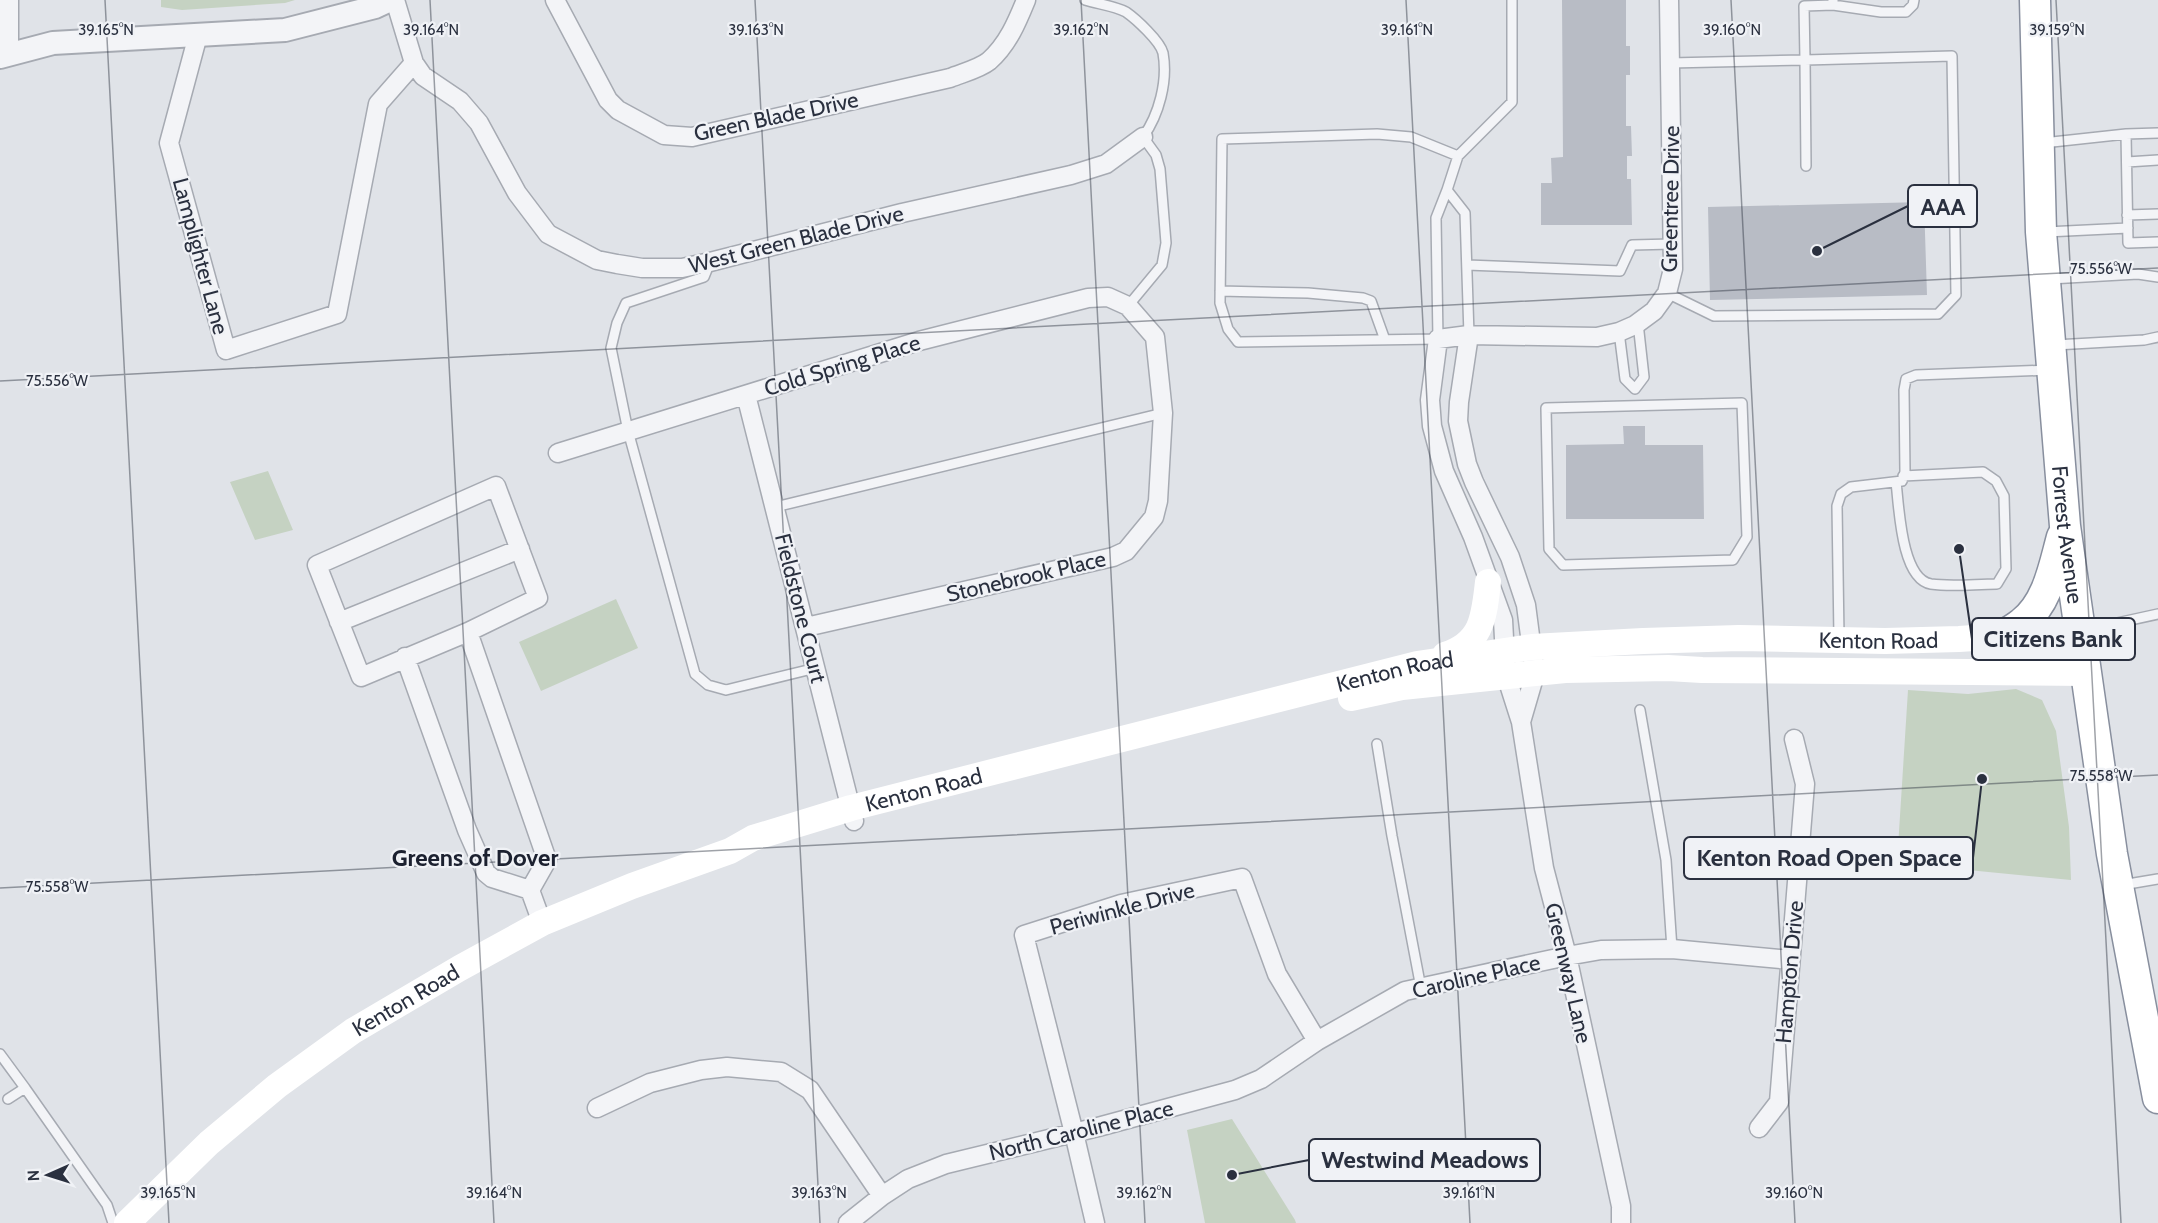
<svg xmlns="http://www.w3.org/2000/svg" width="2158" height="1223" font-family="Cabin,sans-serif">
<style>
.green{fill:#c5d2c2}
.building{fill:#b8bcc5}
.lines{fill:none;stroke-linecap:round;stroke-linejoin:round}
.service-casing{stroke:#a6aab2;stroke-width:12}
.minor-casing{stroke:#a6aab2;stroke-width:21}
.tertiary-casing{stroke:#a6aab2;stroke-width:26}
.trunk-casing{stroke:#888f9e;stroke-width:33}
.service{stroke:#f3f4f7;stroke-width:9}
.minor{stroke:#f3f4f7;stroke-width:18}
.tertiary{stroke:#f3f4f7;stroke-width:22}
.secondary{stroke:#fff;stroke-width:26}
.trunk{stroke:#fff;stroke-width:30}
.ticks{fill:none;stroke:#2a303f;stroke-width:1.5;stroke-opacity:0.45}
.labels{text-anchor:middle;stroke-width:4.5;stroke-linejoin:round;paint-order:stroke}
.street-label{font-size:22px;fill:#2a303f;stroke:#f0f2f6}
.neighbourhood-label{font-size:24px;font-weight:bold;fill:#1c2130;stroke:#f0f2f6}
.ticks-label{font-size:15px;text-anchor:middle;fill:#2a303f;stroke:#f0f2f6;stroke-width:4.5;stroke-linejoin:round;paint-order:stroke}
.leader{fill:none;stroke:#2a303f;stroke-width:2}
.callout-dot{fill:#2a303f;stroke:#f0f2f6;stroke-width:2}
.callout{fill:#f0f2f6;stroke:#2a303f;stroke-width:2}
.callout-label{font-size:24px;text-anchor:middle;font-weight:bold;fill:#2a303f}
</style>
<rect width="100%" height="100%" fill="#e0e3e8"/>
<path class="green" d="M161,0H295L285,3L182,10L161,7Z
M268,471L293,530L255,540L230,482Z
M616,599L638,648L541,691L519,642Z
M2016,689L2042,700L2056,731L2069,827L2071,880L1897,863L1908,690L1968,694Z
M1232,1119L1295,1220L1296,1223H1205L1187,1130Z"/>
<path class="building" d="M1562,0H1626V46H1630V75H1626V126H1631L1632,156H1627V179H1631L1632,225H1541V183H1552L1551,158L1563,157Z
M1924,202L1927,295L1710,300L1708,207Z
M1623,426H1645V445H1703L1704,519H1566V445L1624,444Z"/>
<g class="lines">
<g class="service-casing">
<path id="service" d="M1085,0C1098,4 1115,6 1126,12C1136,19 1160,41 1163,53C1168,81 1159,115 1143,137L1156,155L1160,169L1166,243L1162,265L1128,306
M1833,5L1881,12H1906L1913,5L1914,0
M1670,63L1805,60L1806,166
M2126,134L2158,133
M2043,143L2126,134L2128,243L2158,242
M2127,162L2158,160
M1447,190L1458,156
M2127,215L2158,214
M2046,232L2128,228
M710,262L704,277L626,303L617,323L611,348L628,431L695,674L708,685L726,690L816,668
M1467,265L1620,271L1632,245L1672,244
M2050,279L2138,274L2158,277
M1220,291L1308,293L1363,298L1371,301L1385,340
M1667,293L1714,316L1938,314L1956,295L1952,56L1805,60L1804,6L1833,5V0
M1619,332L1625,379L1635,389L1644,377L1638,323
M1469,335L1465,213L1447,190L1436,218L1438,339L1238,342L1228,329L1220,303L1222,139L1377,134L1411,137L1458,156L1512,102V0
M2055,345L2144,340L2158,337
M1742,403L1747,537L1733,560L1563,565L1549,549L1546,408Z
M1896,482C1899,506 1901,579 1931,584C1952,587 1975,584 1997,584L2006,569L2004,496L1996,481L1983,472L1903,476
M775,507L1163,413
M2085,630L2158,614
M1839,637L1837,506L1841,494L1851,487L1902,481L1905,472L1904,390L1906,379L1916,375L2049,370
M1640,710L1666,860L1672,949
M1377,744L1392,836L1421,988
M2122,885L2158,879
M0,1054L25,1088
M8,1099L25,1088L107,1205L113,1223"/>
</g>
<g class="minor-casing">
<path id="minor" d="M9,0V54
M395,0L414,63L423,76L460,101L479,123L517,193L548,234L597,260L617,264L642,268H682L710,262L902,213L1071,175L1106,164L1143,137
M555,0L608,100L618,110L664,135L692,137L950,78C962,73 979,69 989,61C1008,44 1017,22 1026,0
M198,35L169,143L226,350L337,314L378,104L414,63
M1469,335L1459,402L1458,421L1467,464L1474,482L1510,557L1526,605L1535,674L1521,722
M746,395L854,821
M558,453L919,341L1088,298L1108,297L1128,306L1155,337L1163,413L1158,501L1154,517L1126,551L1113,557L806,627
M496,486L538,598L468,632L361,677L317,565Z
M339,622L520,549
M468,632L547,860L530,890
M405,657L467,830L486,873L492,878L530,890
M530,890L542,923
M597,1108L650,1083L701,1070L727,1067L781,1072L810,1090L882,1196
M1759,1128L1779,1102L1805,784L1794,739
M848,1223L882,1196L908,1179L946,1164L1098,1127L1235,1090L1261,1079L1317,1041L1405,991L1567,956L1601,950L1672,949L1790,960
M1095,1223L1074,1133L1024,935L1121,904L1242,878L1277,974L1317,1041
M1621,1223V1206L1567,956L1544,868L1521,722L1506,675L1503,620L1473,537L1444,471L1432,426L1430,400L1438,339L1469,335L1597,337L1619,332L1635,325L1654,311L1667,293L1673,269L1669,0"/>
</g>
<g class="tertiary-casing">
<path id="tertiary" d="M0,57L53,43L285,30L375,7L390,0"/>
</g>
<g class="trunk-casing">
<g id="trunk">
<path id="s2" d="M2035,0L2041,232L2065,526L2112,854L2158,1098"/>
<path d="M2002,636C2009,632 2016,628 2022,623C2048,603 2054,566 2062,537"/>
</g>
</g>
<use href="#service" class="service"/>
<use href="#minor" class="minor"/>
<use href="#tertiary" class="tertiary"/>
<g class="secondary">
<path d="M1445,655C1483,643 1484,616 1488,582"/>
<path d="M1351,698L1402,687L1565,670L1668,668L1702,670L2086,673"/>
<path id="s1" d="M127,1223L209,1143L277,1086L353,1031L460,968L542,923L632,886L730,851L753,838L851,808L1417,664L1532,647L1643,641L1739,638L1885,641L1959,639L2079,631"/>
</g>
<use href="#trunk" class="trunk"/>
</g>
<path class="ticks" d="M105,0L169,1223M430,0L494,1223M755,0L820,1223M1081,0L1145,1223M1406,0L1470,1223M1731,0L1795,1223M2056,0L2121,1223M0,381L2158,268M0,888L2158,775"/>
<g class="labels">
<g class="street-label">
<text transform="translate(776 116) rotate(-12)" y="8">Green Blade Drive</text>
<text transform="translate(1670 199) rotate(-89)" y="8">Greentree Drive</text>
<text transform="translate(796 239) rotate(-14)" y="8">West Green Blade Drive</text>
<text transform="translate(201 256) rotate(75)" y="8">Lamplighter Lane</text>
<text transform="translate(842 365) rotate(-17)" y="8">Cold Spring Place</text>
<text dy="8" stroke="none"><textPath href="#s2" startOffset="536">Forrest Avenue</textPath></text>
<text transform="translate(1026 576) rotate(-13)" y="8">Stonebrook Place</text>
<text transform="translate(801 608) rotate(76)" y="8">Fieldstone Court</text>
<text dy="8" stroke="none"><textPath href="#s1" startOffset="1892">Kenton Road</textPath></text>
<text dy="8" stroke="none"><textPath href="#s1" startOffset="1406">Kenton Road</textPath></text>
<text dy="8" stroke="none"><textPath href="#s1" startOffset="920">Kenton Road</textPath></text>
<text transform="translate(1122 908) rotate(-15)" y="8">Periwinkle Drive</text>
<text transform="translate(1789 972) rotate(-85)" y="8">Hampton Drive</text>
<text transform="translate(1569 973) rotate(77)" y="8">Greenway Lane</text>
<text transform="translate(1476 976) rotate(-13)" y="8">Caroline Place</text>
<text dy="8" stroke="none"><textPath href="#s1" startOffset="358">Kenton Road</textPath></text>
<text transform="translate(1081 1130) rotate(-14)" y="8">North Caroline Place</text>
</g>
<g class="neighbourhood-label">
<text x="475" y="866">Greens of Dover</text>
</g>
</g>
<g class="ticks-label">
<text x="106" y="35">39.165°N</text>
<text x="431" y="35">39.164°N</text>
<text x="756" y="35">39.163°N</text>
<text x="1081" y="35">39.162°N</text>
<text x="1407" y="35">39.161°N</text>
<text x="1732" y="35">39.160°N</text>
<text x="2057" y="35">39.159°N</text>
<text x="2101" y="274">75.556°W</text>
<text x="57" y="386">75.556°W</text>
<text x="2101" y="781">75.558°W</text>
<text x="57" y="892">75.558°W</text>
<text x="168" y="1198">39.165°N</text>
<text x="494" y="1198">39.164°N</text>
<text x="819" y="1198">39.163°N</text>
<text x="1144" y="1198">39.162°N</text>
<text x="1469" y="1198">39.161°N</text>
<text x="1794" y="1198">39.160°N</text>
</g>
<path class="leader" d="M1817 251L1908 206M1959 549L1972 639M1982 779L1973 858M1232 1175L1309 1160"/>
<g class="callout-dot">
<circle cx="1817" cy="251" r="6"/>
<circle cx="1959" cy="549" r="6"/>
<circle cx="1982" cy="779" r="6"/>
<circle cx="1232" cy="1175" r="6"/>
</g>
<g class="callout">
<rect x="1908" y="185" width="69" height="42" rx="6"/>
<rect x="1972" y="618" width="163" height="42" rx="6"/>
<rect x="1684" y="837" width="289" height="42" rx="6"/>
<rect x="1309" y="1139" width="231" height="42" rx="6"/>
</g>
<g class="callout-label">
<text x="1943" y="215">AAA</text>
<text x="2053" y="647">Citizens Bank</text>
<text x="1829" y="866">Kenton Road Open Space</text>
<text x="1425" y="1168">Westwind Meadows</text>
</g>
<g transform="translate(48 1175) rotate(267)" stroke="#f0f2f6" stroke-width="4.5" paint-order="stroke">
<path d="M0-4.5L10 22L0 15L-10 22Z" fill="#2a303f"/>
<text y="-9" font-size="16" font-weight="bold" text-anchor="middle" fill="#2a303f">N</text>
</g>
</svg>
